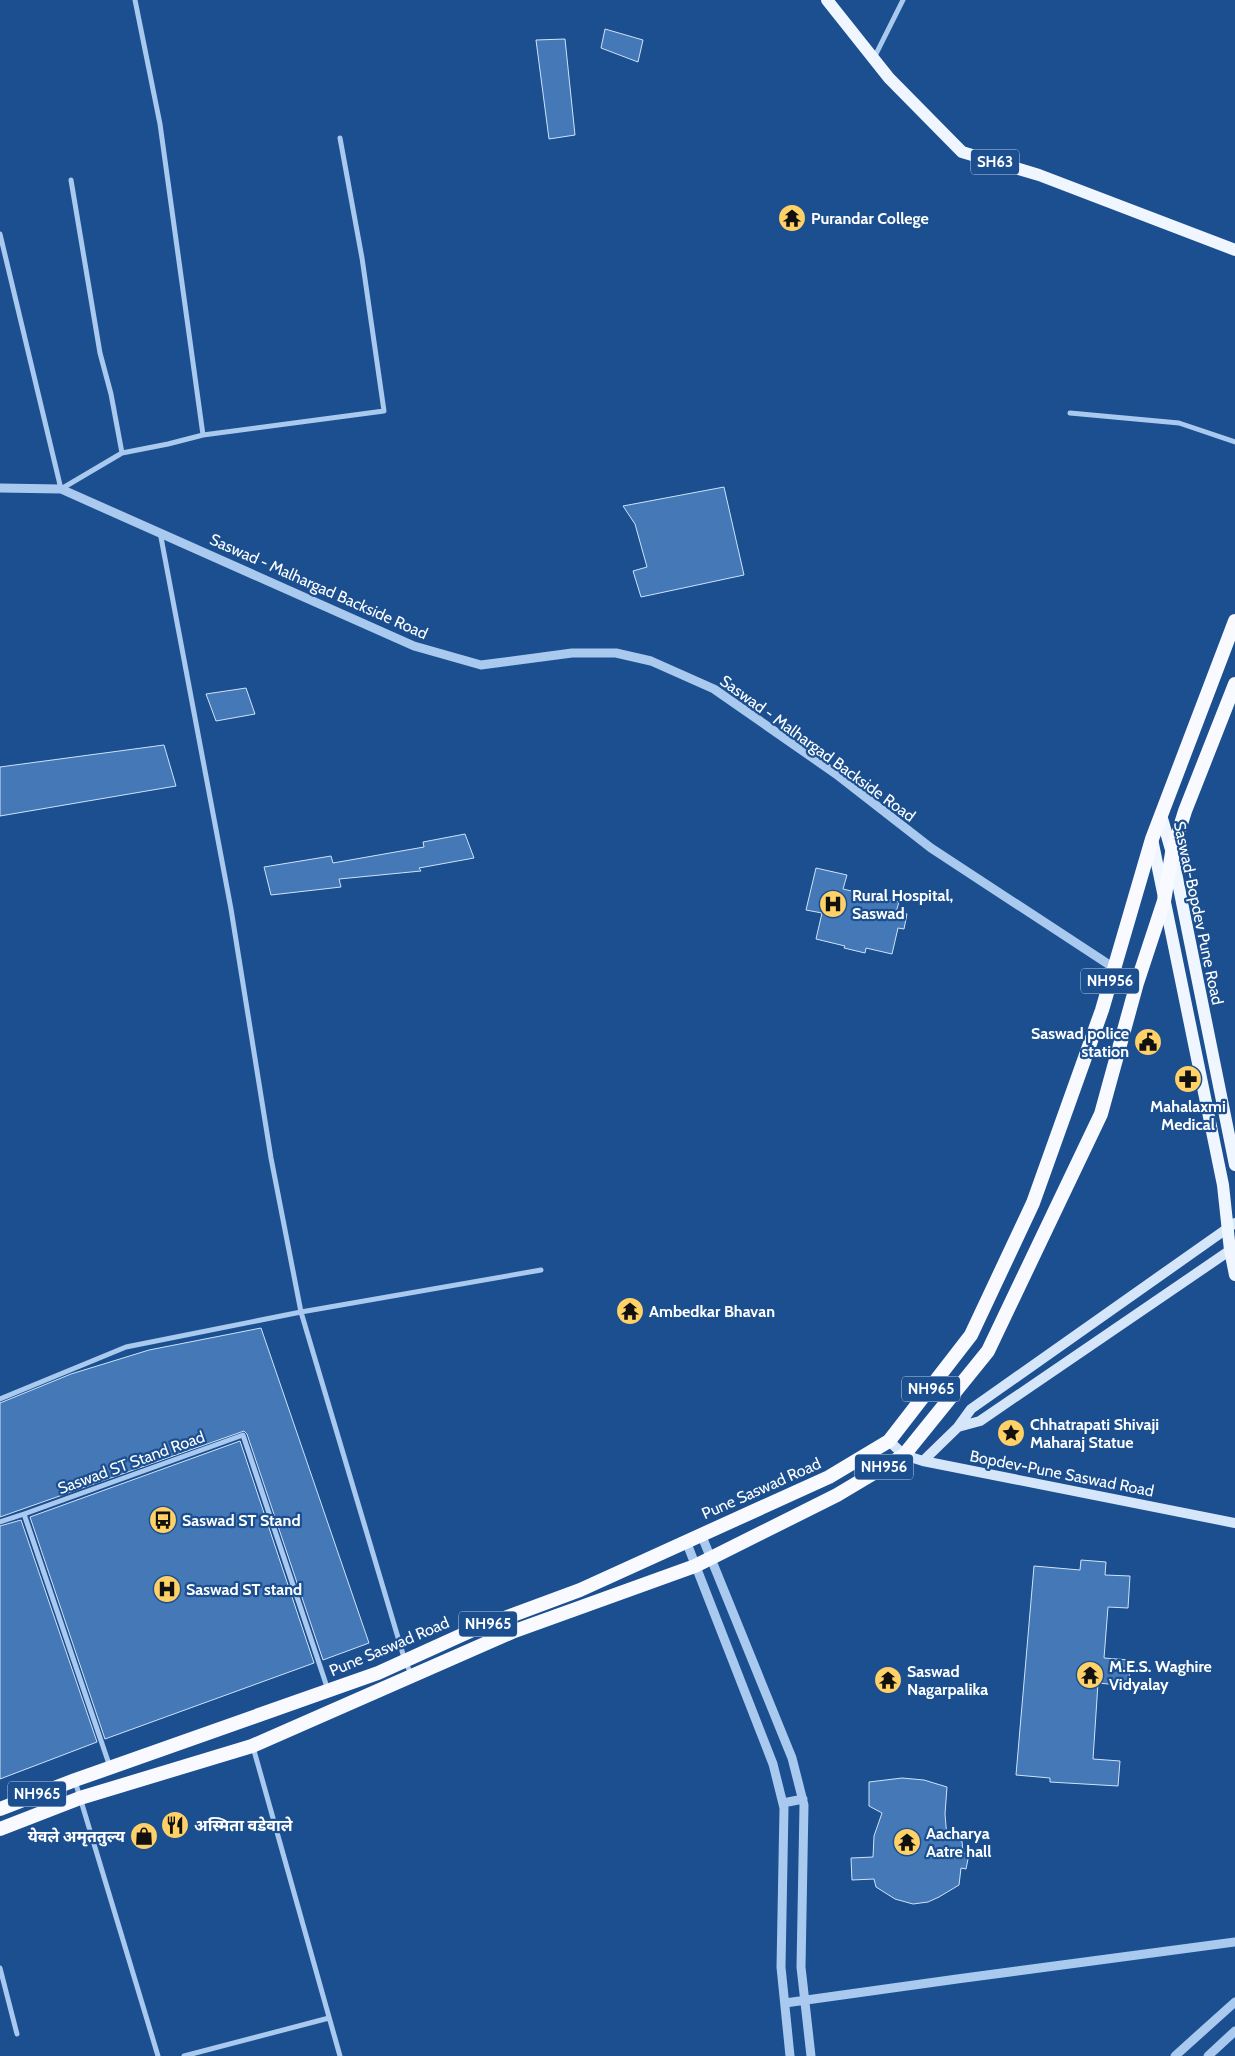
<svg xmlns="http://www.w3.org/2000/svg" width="1235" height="2056" font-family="Cabin,'Noto Sans Devanagari',sans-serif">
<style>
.building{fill:#4478b7;stroke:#cfe3fa}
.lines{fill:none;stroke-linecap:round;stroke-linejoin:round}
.minor{stroke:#a9c9ee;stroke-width:5}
.tertiary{stroke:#a9c9ee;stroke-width:9}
.secondary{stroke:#d6e6fa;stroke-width:10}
.primary{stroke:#f0f6ff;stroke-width:12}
.trunk{stroke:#f8faff;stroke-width:14}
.labels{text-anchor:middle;stroke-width:4.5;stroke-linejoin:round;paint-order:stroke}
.shield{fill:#1b4f8f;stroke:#bbcadd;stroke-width:1}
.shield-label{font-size:15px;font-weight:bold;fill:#fff}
.poi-label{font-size:16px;font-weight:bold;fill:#fff;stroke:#1b4f8f;text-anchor:start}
.street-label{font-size:16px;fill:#fff;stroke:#1b4f8f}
</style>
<rect width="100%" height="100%" fill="#1b4f8f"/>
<path class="building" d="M605,29L643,40L638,62L601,48Z
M565,39L575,135L549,139L536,40Z
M724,487L744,575L641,597L633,571L647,567L635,524L623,506Z
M246,688L255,714L216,721L206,694Z
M164,745L176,786L0,816V767Z
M465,834L474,858L419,868L421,871L339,879L341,887L271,895L264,867L331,856L333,863L424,847L423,842Z
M816,868L847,875L843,889L899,902L896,912L907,914L904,929L898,928L892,954L866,948L865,953L844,948L845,946L816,939L822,913L806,910Z
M261,1328L369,1643L323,1660L247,1434L244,1431L0,1517V1403L71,1374L149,1350Z
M240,1441L314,1663L105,1739L30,1517Z
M21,1520L97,1742L0,1779V1526Z
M1081,1560L1106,1562L1105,1575L1130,1576L1128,1608L1108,1607L1104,1658L1130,1660L1129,1686L1098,1683L1093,1759L1120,1761L1118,1786L1050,1782V1778L1016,1775L1034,1566L1080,1570Z
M902,1778L924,1780L947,1787L945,1814L947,1838L962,1841L963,1853L969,1854L966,1869L961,1868L959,1885L939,1897L928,1902L913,1904L895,1899L876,1887L874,1879L852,1880L851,1858L873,1857L874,1836L882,1813L869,1806V1782Z"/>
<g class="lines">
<path class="minor" d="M135,0L160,124L203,435
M874,58L903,0
M0,234L61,489L122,453L111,394L100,353L71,180
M1070,413L1179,423L1235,442
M122,453L168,444L203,435L384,411L362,258L340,138
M0,1399L126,1347L301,1312L271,1158L231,909L160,532
M0,1522L24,1514
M412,1676L405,1661L301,1312L541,1270
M253,1747L340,2056
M110,1767L24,1514L243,1435L328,1690
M75,1781L158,2056
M0,1968L17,2034
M184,2056L329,2018"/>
<path class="tertiary" d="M0,488L61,489L414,646L481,665L572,653H616L651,661L714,689L836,774L931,848L1137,983
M701,1534L792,1758L804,1805L801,1967L811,2056
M686,1541L773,1764L784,1808L781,1967L790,2056
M783,1803L803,1799
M785,2003L957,1979L1235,1942
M1175,2056L1235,2002
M1208,2056L1235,2031"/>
<path class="secondary" d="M958,1427L980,1421L1235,1247
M889,1441L904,1455L923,1461L1235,1523
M923,1461L958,1427L971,1409L1235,1223"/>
<path class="primary" d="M827,0L889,78L962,152L1039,175L1235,250
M1161,815L1172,853L1235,1165
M1152,839L1223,1185L1230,1250L1235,1275"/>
<path class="trunk" d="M0,1809L75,1780L378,1673L475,1629L580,1590L829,1477L889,1441L971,1335L1033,1203L1102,1010L1152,839L1235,621
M0,1829L80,1798L252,1746L512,1632L695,1566L837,1495L904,1455L988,1351L1101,1114L1137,983L1164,901L1172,853L1185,811L1235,684"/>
</g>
<defs>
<g id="temple-disc" transform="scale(1.4375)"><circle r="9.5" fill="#ffd166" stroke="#1b4f8f"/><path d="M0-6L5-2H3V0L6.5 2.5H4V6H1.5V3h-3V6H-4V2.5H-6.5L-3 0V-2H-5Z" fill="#111"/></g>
<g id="hospital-disc" transform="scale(1.4375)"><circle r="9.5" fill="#ffd166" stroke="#1b4f8f"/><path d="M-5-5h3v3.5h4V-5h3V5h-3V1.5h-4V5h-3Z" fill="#111"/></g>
<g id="civic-disc" transform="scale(1.4375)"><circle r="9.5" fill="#ffd166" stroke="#1b4f8f"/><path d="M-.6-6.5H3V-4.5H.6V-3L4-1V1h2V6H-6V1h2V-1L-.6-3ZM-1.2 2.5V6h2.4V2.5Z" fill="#111"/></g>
<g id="pharmacy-disc" transform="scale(1.4375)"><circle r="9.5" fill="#ffd166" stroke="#1b4f8f"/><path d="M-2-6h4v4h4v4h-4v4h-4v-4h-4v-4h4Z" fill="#111"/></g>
<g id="sight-disc" transform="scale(1.4375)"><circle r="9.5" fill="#ffd166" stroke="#1b4f8f"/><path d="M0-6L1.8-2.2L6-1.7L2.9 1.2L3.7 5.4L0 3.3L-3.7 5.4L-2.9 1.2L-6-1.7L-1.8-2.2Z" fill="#111"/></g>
<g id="bus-disc" transform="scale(1.4375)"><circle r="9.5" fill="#ffd166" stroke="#1b4f8f"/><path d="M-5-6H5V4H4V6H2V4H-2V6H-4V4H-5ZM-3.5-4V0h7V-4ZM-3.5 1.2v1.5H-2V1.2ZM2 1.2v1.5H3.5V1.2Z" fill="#111"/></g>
<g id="restaurant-disc" transform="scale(1.4375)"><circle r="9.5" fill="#ffd166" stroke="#1b4f8f"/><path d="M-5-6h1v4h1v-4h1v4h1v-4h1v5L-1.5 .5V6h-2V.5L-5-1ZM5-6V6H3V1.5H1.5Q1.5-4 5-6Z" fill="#111"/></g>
<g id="shop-disc" transform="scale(1.4375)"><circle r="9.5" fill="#ffd166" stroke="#1b4f8f"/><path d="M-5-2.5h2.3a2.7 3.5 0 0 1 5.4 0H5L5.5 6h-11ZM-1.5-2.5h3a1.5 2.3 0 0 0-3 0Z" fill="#111"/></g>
</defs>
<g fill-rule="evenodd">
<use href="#temple-disc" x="792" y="218"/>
<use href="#hospital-disc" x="833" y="904"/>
<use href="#civic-disc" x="1148" y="1042"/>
<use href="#pharmacy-disc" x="1188" y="1079"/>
<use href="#temple-disc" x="630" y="1311"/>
<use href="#sight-disc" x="1011" y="1433"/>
<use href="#bus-disc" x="163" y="1520"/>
<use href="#hospital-disc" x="167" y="1589"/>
<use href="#temple-disc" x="1090" y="1675"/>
<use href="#temple-disc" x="888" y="1680"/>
<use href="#restaurant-disc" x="175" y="1825"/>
<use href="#shop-disc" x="144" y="1836"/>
<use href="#temple-disc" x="907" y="1842"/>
</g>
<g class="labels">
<g class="shield">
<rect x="971" y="149.5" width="48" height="25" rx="4"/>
<rect x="1081" y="968.5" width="58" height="25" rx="4"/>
<rect x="902" y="1376.5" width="58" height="25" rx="4"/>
<rect x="855" y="1454.5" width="58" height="25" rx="4"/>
<rect x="459" y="1611.5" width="58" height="25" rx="4"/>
<rect x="8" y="1781.5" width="58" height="25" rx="4"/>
</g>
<g class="shield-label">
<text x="995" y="167">SH63</text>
<text x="1110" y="986">NH956</text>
<text x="931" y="1394">NH965</text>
<text x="884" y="1472">NH956</text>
<text x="488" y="1629">NH965</text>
<text x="37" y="1799">NH965</text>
</g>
<g class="poi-label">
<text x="811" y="224">Purandar College</text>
<text x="852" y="901">Rural Hospital,<tspan x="852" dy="18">Saswad</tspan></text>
<text x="1129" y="1039" text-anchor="end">Saswad police<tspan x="1129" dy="18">station</tspan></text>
<text x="1188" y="1112" text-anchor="middle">Mahalaxmi<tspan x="1188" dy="18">Medical</tspan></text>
<text x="649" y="1317">Ambedkar Bhavan</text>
<text x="1030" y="1430">Chhatrapati Shivaji<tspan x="1030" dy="18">Maharaj Statue</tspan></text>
<text x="182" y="1526">Saswad ST Stand</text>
<text x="186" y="1595">Saswad ST stand</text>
<text x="1109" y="1672">M.E.S. Waghire<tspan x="1109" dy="18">Vidyalay</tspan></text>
<text x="907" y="1677">Saswad<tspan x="907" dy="18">Nagarpalika</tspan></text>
<text x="194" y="1831">अस्मिता वडेवाले</text>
<text x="926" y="1839">Aacharya<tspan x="926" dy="18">Aatre hall</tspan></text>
<text x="125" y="1842" text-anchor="end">येवले अमृततुल्य</text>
</g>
<g class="street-label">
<text transform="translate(319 586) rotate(24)" y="6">Saswad - Malhargad Backside Road</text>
<text transform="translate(818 748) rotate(36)" y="6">Saswad - Malhargad Backside Road</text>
<text transform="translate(1199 913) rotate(78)" y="6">Saswad-Bopdev Pune Road</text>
<text transform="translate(131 1462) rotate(-20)" y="6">Saswad ST Stand Road</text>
<text transform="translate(1062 1473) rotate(11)" y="6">Bopdev-Pune Saswad Road</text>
<text transform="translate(761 1488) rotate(-24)" y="6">Pune Saswad Road</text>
<text transform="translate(389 1646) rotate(-23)" y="6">Pune Saswad Road</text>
</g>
</g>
</svg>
